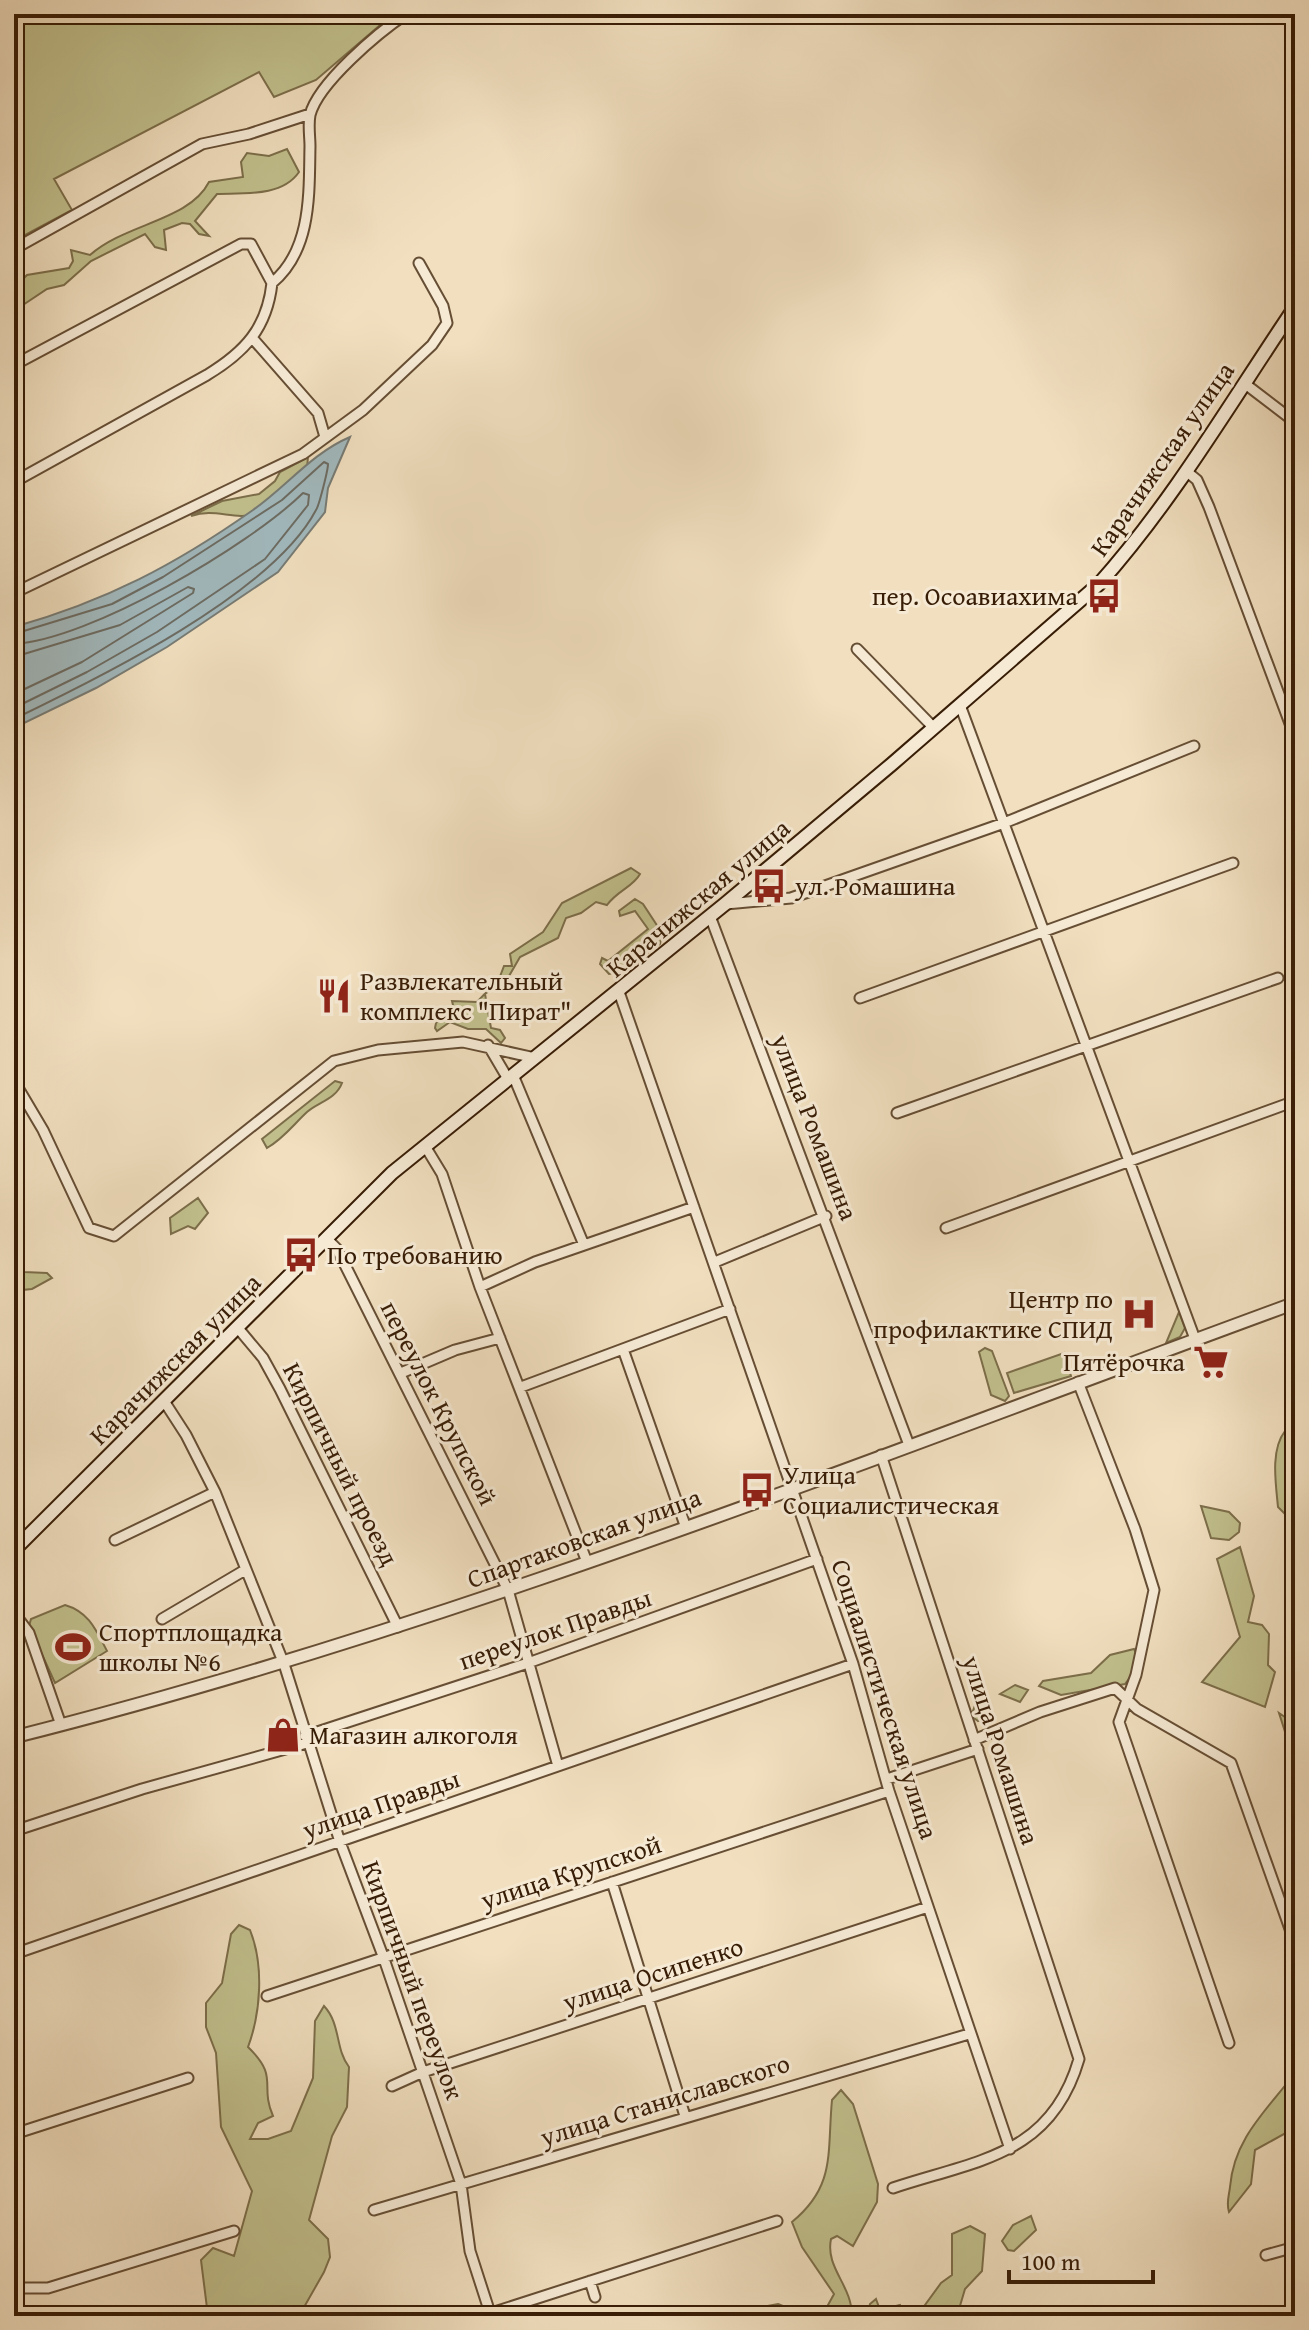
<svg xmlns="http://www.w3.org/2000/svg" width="1309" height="2330" font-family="'Gentium Book Plus',serif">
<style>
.green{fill:#c1c08d;stroke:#7c6e4a;stroke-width:2}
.water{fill:#a1b9be;stroke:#777b74;stroke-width:2}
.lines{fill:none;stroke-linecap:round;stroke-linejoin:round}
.shore{stroke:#6c6b62;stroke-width:2}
.minor-casing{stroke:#664e34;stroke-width:13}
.tertiary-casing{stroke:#664e34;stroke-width:15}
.secondary-casing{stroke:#381d06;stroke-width:16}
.minor{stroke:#f6ead5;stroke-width:9}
.tertiary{stroke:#f6ead5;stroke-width:11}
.secondary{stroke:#f6ead5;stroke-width:12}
.labels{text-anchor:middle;stroke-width:6;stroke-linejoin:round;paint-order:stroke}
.street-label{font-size:26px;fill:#381d06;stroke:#f6ead5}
.poi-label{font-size:26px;fill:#381d06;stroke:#f6ead5;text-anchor:start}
</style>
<rect width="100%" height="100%" fill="#f1dfbf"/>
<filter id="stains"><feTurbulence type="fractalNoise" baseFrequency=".0025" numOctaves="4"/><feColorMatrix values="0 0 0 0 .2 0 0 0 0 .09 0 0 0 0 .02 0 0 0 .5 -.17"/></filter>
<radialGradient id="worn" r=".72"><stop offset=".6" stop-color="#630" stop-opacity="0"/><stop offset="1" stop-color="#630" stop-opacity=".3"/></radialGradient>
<path class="green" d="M14,14H393L316,80L274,97L259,72L54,179L72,210L14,241Z
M287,149L299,172C282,197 244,193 217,194L195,221L209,236L199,234L190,224L182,223L164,230L166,250L155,247L145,234L91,261L64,285L47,289L14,311V288L27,275L69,268L73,261L71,250L90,255C126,223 189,221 209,182L243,177L241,162L247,153L269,156Z
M308,457L307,468C291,483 264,517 241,516C222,515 209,510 191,516L222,501L259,494L275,481L280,472Z
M631,868L640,874C633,887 618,890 607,905L596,902L581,913L566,918L558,938L520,957L509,976L485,994L491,1028L500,1030L505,1038L501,1043L486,1029H468L450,1022L437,1031L435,1028L436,1023L454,1009L452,1001L477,1002L499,979L504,966H512L510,954L543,932L562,903Z
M635,899L643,904L662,933L660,944L620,972L609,974L600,964L602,958L608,961L648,929L635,911L620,916L619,911Z
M335,1081L342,1083C336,1099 319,1102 307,1112C293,1125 284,1138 267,1148L262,1139Z
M198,1198L208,1213L195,1229L188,1226L171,1234L170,1218Z
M17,1268L24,1272L47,1273L52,1278L32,1289L22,1290L14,1300Z
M1179,1312L1185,1328L1180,1337L1166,1343Z
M985,1348L992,1351L1009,1396L1005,1401L991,1395L979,1352Z
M1064,1353L1071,1376L1014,1393L1007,1373Z
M1285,1431C1290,1450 1308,1502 1285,1514L1278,1507C1276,1485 1270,1450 1285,1431Z
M1201,1506L1229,1512L1240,1523L1239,1532L1229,1540L1211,1538Z
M1240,1547L1254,1596L1248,1622L1262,1625L1269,1634L1268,1665L1275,1672L1265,1707L1202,1682L1240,1637L1217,1559Z
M65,1605C89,1612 96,1630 107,1651L55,1683L29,1626L31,1619Z
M1134,1649L1136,1653L1131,1676L1125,1684L1061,1695L1039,1686L1043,1681L1091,1673L1110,1655Z
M1015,1685L1028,1690L1020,1702L1000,1694Z
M978,1698L986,1702L991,1710L989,1715L978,1721L971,1716Z
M1279,1713L1295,1724V1763Z
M239,1925L250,1930C264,1965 261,2012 248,2047C280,2078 259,2084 273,2116L258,2123L250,2139H268L291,2131L313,2078L315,2021L324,2006C341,2024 335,2049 349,2067L347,2107L332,2136L309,2220L328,2239L330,2257L324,2272L299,2316H208L201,2260L213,2248L234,2256L252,2191L221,2127L216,2053L206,2027V2003L222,1983L231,1934Z
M1295,2073V2128L1255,2150L1251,2184L1229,2212C1226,2203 1229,2196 1230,2187C1234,2138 1267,2110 1295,2073Z
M841,2090L853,2104L878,2184L877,2202L853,2246L837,2236L831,2239C825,2268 852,2285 852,2316H822L834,2294L802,2247L792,2222C836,2186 827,2153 832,2100Z
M1031,2216L1036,2230L1014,2251L1008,2250L1002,2241L1013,2225Z
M970,2226L985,2234L982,2271L965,2289L957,2316H917L941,2283L952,2275V2234Z
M876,2299L880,2310L900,2305L903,2314L867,2316L870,2304Z
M778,2304L807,2316H763L768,2306Z"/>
<path class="water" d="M350,437L328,488L325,512L278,572L167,647L96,688L14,728V627C106,601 175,565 253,510C286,487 312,453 350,437Z"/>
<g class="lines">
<path class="shore" d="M14,634L112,604L163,577L282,500L324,462L328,464C328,470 319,506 316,510C272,594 99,678 14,719
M14,644C89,640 249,546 303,493L309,495L308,505L265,559L157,632L87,672L14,708
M14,657L120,625L188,587L194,589L193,593L82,662L14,694"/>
<g class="minor-casing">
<path id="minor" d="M14,249L202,144L249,134L310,114
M254,340L318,413L325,437
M14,365L241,244H251L272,283
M1244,383L1295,422
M1186,471L1197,480L1209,507L1295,737
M14,482L207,375C245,352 267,328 272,283C312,250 309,193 310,146C310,137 308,125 310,115C318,83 379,32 406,14
M14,593L303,454L363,410L432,345L447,323L443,306L419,263
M857,649L934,728
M960,705L1195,1339
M726,904L791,898L1004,823L1194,746
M710,916L909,1445
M619,992L853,1664L889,1791L1010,2149
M860,998L1233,863
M488,1045L508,1079
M513,1075L584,1245
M14,1081L43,1130L89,1228L114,1236L334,1061L378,1050L463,1042L535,1058
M897,1113L1278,978
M425,1146L442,1174L480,1287L587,1562
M946,1228L1295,1101
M326,1238L337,1249L508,1590L558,1766
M715,1262L826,1216
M480,1287L535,1262L694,1207
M237,1327L263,1358L280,1389L398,1627
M624,1352L685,1525
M401,1373L455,1350L500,1338
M1078,1382L1135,1529L1154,1590L1136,1675L1119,1722L1229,2043
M521,1387L730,1309
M164,1401L186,1435L215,1492L284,1664L340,1842L383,1956L461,2184L470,2251L490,2313
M881,1455L1079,2059C1051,2156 977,2160 893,2188
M115,1540L215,1492
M14,1613L29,1633L61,1725
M162,1619L245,1570
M305,1736L528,1663L817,1559
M974,1740L1040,1712L1115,1688L1137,1709L1231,1763L1295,1943
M887,1779L978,1749
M14,1831L142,1789L307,1743
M612,1882L685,2116
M14,1954L853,1664
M267,1996L889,1791
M392,2086L423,2072L928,1907
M14,2134L188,2078
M374,2210L969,2034
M1266,2255L1295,2247
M590,2281L595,2297
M14,2288H48L234,2231
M482,2316L777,2221"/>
</g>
<g class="tertiary-casing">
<path id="tertiary" d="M14,1737C452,1627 872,1458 1295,1303"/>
</g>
<g class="secondary-casing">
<path id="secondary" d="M14,1550L392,1173L725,904L892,764L1099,584C1174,500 1232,400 1295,307"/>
</g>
<use href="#minor" class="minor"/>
<use href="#tertiary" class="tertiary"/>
<use href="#secondary" class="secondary"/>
</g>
<defs>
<g id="bus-bare" transform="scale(2.76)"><path d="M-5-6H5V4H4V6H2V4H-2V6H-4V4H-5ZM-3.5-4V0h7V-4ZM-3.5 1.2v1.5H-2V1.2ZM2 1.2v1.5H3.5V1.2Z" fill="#8f2418" stroke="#f6ead5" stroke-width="2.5" paint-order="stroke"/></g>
<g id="restaurant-bare" transform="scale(2.76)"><path d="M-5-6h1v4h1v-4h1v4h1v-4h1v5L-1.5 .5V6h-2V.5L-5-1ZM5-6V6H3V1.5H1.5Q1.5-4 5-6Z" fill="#8f2418" stroke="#f6ead5" stroke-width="2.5" paint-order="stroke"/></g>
<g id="hospital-bare" transform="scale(2.76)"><path d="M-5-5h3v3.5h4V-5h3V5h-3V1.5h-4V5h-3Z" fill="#8f2418" stroke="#f6ead5" stroke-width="2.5" paint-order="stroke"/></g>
<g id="supermarket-bare" transform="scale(2.76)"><path d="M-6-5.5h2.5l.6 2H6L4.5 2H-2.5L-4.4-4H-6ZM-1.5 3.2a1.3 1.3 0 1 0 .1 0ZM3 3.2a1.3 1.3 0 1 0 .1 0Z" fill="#8f2418" stroke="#f6ead5" stroke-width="2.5" paint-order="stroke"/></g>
<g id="stadium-bare" transform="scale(2.76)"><path d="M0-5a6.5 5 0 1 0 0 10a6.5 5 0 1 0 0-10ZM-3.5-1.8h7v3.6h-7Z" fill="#8f2418" stroke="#f6ead5" stroke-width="2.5" paint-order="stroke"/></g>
<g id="shop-bare" transform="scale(2.76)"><path d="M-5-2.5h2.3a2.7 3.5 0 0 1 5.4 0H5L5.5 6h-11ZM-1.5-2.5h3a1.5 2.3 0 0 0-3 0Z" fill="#8f2418" stroke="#f6ead5" stroke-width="2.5" paint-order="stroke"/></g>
</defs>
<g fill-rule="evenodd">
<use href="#bus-bare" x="1104" y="596"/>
<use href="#bus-bare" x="769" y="886"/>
<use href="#restaurant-bare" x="334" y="996"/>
<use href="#bus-bare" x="301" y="1255"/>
<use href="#hospital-bare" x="1139" y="1314"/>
<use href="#supermarket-bare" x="1211" y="1362"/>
<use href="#bus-bare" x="757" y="1490"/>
<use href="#stadium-bare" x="73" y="1647"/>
<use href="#shop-bare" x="283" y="1735"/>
</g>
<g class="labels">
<g class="street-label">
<text transform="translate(1162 459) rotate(-55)" y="9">Карачижская улица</text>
<text transform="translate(698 898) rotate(-40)" y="9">Карачижская улица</text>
<text transform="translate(815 1127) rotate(69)" y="9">улица Ромашина</text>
<text transform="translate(175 1359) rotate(-45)" y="9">Карачижская улица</text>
<text transform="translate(439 1403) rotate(63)" y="9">переулок Крупской</text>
<text transform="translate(341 1464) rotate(63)" y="9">Кирпичный проезд</text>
<text transform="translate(584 1538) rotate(-20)" y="9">Спартаковская улица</text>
<text transform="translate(555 1629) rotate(-19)" y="9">переулок Правды</text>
<text transform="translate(885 1699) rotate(72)" y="9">Социалистическая улица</text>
<text transform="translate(1001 1750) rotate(72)" y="9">улица Ромашина</text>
<text transform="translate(381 1804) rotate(-19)" y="9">улица Правды</text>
<text transform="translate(571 1872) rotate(-18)" y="9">улица Крупской</text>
<text transform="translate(653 1974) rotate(-18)" y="9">улица Осипенко</text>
<text transform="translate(413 1980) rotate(70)" y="9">Кирпичный переулок</text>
<text transform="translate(665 2100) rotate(-17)" y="9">улица Станиславского</text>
</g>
<g class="poi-label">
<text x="1078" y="605" text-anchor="end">пер. Осоавиахима</text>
<text x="795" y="895">ул. Ромашина</text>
<text x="360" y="990">Развлекательный<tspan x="360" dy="30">комплекс "Пират"</tspan></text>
<text x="327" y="1264">По требованию</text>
<text x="1113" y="1308" text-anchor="end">Центр по<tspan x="1113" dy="30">профилактике СПИД</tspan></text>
<text x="1185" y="1371" text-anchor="end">Пятёрочка</text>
<text x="783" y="1484">Улица<tspan x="783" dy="30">Социалистическая</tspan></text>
<text x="99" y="1641">Спортплощадка<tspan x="99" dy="30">школы №6</tspan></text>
<text x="309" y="1744">Магазин алкоголя</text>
</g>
</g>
<rect width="1309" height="2330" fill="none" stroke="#f1dfbf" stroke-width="48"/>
<rect x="16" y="16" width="1277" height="2298" fill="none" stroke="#381d06" stroke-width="4"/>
<rect x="24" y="24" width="1261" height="2282" fill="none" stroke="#381d06" stroke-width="2"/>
<path d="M1009 2270v12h144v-12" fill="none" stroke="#381d06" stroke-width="4"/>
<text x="1021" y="2270" font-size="24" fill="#381d06" stroke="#f6ead5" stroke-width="6" paint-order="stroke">100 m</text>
<rect width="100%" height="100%" filter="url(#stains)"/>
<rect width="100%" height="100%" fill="url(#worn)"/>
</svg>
